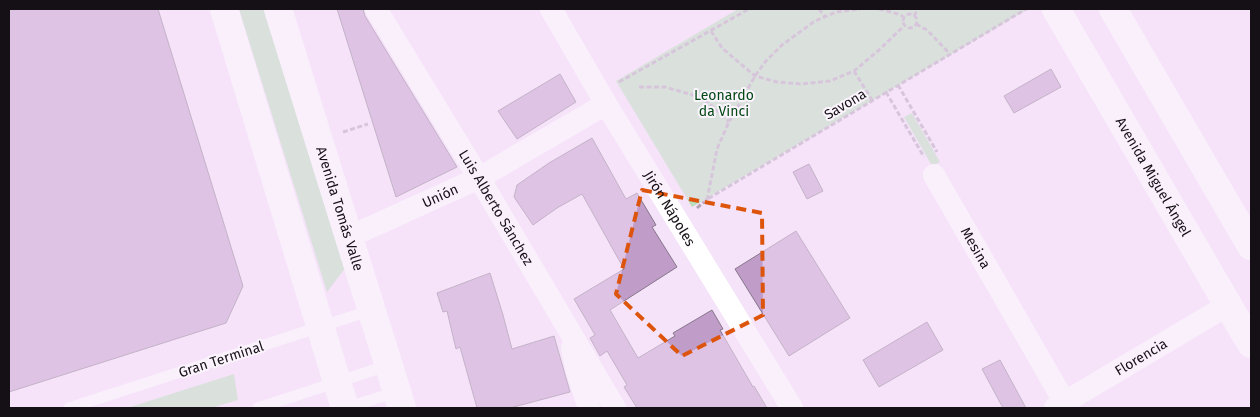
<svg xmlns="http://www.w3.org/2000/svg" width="1260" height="417" font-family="'Fira Sans',sans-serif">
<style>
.green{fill:#b9debb}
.building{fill:#c09cc9;stroke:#87778b}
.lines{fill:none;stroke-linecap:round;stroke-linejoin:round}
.path{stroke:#b2a3b5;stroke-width:3;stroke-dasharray:5 2.5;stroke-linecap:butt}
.service{stroke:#fff;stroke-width:11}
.minor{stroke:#fff;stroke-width:22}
.tertiary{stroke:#fff;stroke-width:28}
.primary{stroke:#fff;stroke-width:28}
.marked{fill:none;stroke:#dd550c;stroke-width:4;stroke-dasharray:10 6;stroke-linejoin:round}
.labels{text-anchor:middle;stroke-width:4;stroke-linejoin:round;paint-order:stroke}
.park-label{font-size:14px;fill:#034813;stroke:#fbf4fd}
.street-label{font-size:14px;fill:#150f16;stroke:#fbf4fd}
</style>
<rect width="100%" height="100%" fill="#f5e3f9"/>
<path class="green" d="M239,9H266L346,267L327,292Z
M738,9H1025L1026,10L692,207L616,81Z
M912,113L940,162L932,166L904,117Z
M234,374L238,400L211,408H127Z"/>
<path class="building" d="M9,9H158L243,286L226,323L9,392Z
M337,9H363L365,16L457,167L396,197Z
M1051,69L1061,87L1014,113L1004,96Z
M560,74L576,102L517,139L498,111Z
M592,138L626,199L637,193L656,225L652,227L677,267L610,310L638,358L675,336L673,333L712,310L723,329L720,330L753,387L754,386L767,408H637L624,387L627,385L607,351L600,356L590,338L595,335L574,299L624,269L582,194L557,208L533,225L514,197L517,185L549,163Z
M809,164L823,191L807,199L793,172Z
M796,231L850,318L789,356L735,269Z
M490,273L503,315L512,349L554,336L570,392L510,408H477L460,347L456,349L447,311L443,312L437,293Z
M927,322L943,350L879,387L863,360Z
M1000,360L1026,408H1003L982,369Z"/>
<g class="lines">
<path class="path" d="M819,9L825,17
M879,9L898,14L904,17
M903 21a7 7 0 1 1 14 0a7 7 0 1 1-14 0Z
M914,16L918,9
M916,24L927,30L950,54
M711,31L722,48L755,76L777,82L801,84L830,81L854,71L879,50L905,25
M854,71L872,100
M619,82L749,9
M898,85L937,152
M639,87H665L700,97L718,111L729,122
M886,92L924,157
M343,132L368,124
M707,200L717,149L729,122L755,76L765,62L782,45L815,21L836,12L861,9
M697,208L706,200L1026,9"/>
<path class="service" d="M69,408L372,310
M258,408L389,365
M345,408L397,392"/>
<g class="minor">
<path id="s1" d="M376,9L479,178L615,408"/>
<path id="s2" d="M551,9L606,104L792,408"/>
<path id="s3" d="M934,175L1065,403"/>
<path id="s4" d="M349,237L479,178L606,104"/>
<path d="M572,348L577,372L589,408"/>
<path id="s5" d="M1055,408L1228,305"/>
</g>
<g class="tertiary">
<path id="s6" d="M1056,9L1228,305L1251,344"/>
<path d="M1113,9L1251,246"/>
</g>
<g class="primary">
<path d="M224,9L345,408"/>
<path id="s7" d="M278,9L402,408"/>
</g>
</g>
<path d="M0 0H1260V417H0ZM642,190L762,213L763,315L682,356L616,294Z" fill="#f5e3f9" fill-opacity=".55" fill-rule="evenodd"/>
<path class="marked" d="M642,190L762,213L763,315L682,356L616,294Z"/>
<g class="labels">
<g class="park-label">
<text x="724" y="100">Leonardo<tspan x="724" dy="16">da Vinci</tspan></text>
</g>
<g class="street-label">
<text transform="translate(845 104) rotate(-31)" y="5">Savona</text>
<text dy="5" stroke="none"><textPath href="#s6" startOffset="194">Avenida Miguel Ángel</textPath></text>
<text dy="5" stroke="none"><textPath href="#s4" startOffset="100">Unión</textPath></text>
<text dy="5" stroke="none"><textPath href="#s7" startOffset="209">Avenida Tomás Valle</textPath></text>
<text dy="5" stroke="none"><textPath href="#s1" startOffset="232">Luis Alberto Sánchez</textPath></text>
<text dy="5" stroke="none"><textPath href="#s2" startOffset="232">Jirón Nápoles</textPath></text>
<text dy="5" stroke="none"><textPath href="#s3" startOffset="84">Mesina</textPath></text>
<text dy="5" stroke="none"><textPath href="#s5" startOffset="100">Florencia</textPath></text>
<text transform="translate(221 359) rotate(-18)" y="5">Gran Terminal</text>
</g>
</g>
<rect width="1260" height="417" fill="none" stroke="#150f16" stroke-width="20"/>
</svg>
